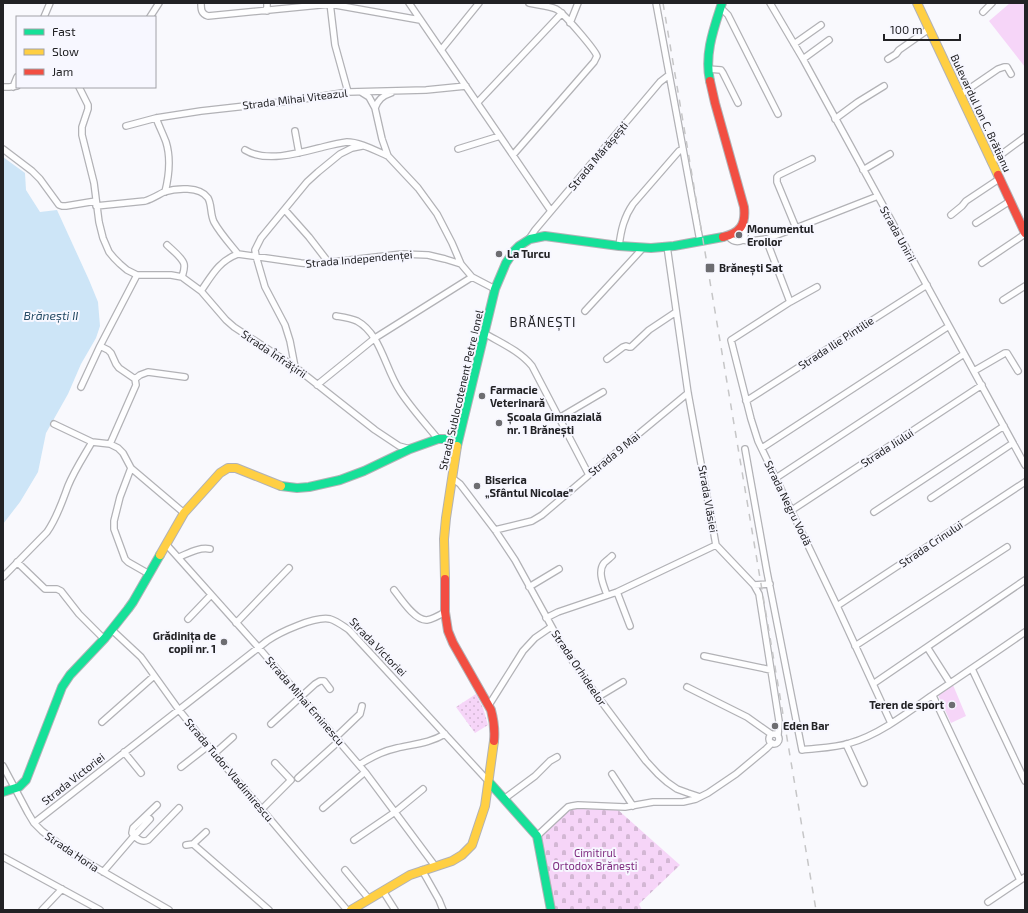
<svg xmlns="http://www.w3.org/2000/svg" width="1028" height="913" font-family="'Exo 2',sans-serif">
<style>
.green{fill:#f6d5f8}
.cemetery{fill:url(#cemetery-stones)}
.park{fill:url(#park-dots)}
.water{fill:#cde5f7}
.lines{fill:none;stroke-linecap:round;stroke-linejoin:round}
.street-casing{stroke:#b2b2b6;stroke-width:8}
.fast-casing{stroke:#b2b2b6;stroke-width:10}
.slow-casing{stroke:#b2b2b6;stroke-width:10}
.jam-casing{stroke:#b2b2b6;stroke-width:10}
.street{stroke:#fefeff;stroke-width:5.5}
.fast{stroke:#16e098;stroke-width:8}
.slow{stroke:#ffcf43;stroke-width:8}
.jam{stroke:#f24e42;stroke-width:8}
.rail{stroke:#c6c6c7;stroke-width:1.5;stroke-dasharray:7 7;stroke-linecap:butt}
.poi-dot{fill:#6d6d71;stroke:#f7f7ff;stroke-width:1.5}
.labels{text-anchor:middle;stroke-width:4;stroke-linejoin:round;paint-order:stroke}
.street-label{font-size:11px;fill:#222225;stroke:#f7f7ff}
.poi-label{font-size:11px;font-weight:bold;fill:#222225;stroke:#f7f7ff;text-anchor:start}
.park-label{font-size:11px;fill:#7f2c80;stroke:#f7f7ff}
.water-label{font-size:12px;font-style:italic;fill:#244a64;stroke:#f7f7ff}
.quarter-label{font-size:13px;letter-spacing:1px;fill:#222225;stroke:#f7f7ff}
</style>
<defs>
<pattern id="cemetery-stones" width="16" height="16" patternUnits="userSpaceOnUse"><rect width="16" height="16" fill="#f6d5f8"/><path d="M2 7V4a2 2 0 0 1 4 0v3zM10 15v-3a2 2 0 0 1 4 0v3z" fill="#d3b7d4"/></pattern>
<pattern id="park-dots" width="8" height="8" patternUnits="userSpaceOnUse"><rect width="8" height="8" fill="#f6d5f8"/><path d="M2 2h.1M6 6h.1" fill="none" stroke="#d3b7d4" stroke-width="1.8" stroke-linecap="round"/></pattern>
</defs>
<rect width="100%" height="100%" fill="#f9f9fd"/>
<path class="green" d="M1010,3H1025V67L989,21Z
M953,685L966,716L951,723L938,695Z"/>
<path class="cemetery" d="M576,807L617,809L680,865L639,904L642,910H553L538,836L564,811Z"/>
<path class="park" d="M476,694L483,708L488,725L475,733L456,707Z"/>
<path class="water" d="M3,157L25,173L26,190L40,212L57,210L89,280L98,302L100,326L96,338L81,364L68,394L46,433L38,472L20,502L3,524Z"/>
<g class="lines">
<g class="street-casing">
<path id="street" d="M201,3C201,9 201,14 208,16L330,4L420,20
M267,3V11
M330,3L335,45L348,92
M409,3L551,211
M656,3L700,241
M770,3L803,59L1025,465
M721,8L728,15L778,114
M983,12L992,3
M44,17L50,3
M150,17L159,3
M570,23L578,3
M794,44L821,25
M441,50L479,3
M803,59L829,40
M888,59L896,54L899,50L929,29
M708,69L721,70L723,73L738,103
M3,87H9L17,86
M13,87L17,77
M79,87L88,105V109L82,127V135L94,183L99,222L103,238L109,252L114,258L120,264L127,270L137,275H171L182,277L186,280L201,291L226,320L234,327L295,367L375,430L399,446L410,449
M361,92L369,97L375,108L382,139L388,156L418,188L437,214L452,243L461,264
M960,95L998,69L1004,67H1007L1011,74
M478,102L562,13
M375,108C378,100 382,96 391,93
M156,118C159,126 163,134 166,142C171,158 169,176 165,192
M835,119L858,102L884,86
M126,126L156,118L201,111L291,101L348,92L426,90L466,86
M295,131L299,153
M3,149L32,171L40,179L59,205L62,206H66L96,201
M458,149L500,136
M245,150C266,163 300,153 323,147C331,145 339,143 347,142C360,142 376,151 388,156
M513,155L594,62L597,56C595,50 563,12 556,9C548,6 538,5 529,3
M991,162L1025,137
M863,170L890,154
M96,206L145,201C152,199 158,195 164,192C176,188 200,186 208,198C212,205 210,214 214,222C220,233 230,244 238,254
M285,210L309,237L329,263
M951,215L962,206L966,201L999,179
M976,223L1010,201
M743,226L745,235L743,240
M796,228L777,182V177L779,175L812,159
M728,236C732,241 737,243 743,240
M529,239L535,230L660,82L669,75
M766,239L790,302
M743,240L749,241L766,239L796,228L878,196
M167,245C172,250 182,257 184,264C185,269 183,273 182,277
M619,246C621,230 624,217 633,204L679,151L683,149
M667,246L688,393L716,545L754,585L759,594L779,721L778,735
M982,263L1025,234
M817,287L790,302L731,340L751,419L758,441L837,606L891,723
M201,291C212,275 219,261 238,254L301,263L314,264L402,254L428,255L445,259L461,264L472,277L495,289
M1003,300L1025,286
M585,311L643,248
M336,316C342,317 350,318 357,321C381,334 385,369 400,391C411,408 425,423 438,439
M484,333C501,343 520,351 532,366L589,475
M100,346L108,350L111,353L116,364L119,368L135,379L136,385L110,444
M607,359L623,347L626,346L629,347H631L649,330L676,312
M295,367L290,341L285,325L265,287L256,256L255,250L261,238L307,182L318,172L340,154L352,148L362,146
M974,371L1005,353H1007L1018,371
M135,379L140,375L148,372L185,377
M317,385L375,338L472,277
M81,387L100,346L137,275
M746,401L927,285
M559,418L603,392
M54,424L92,442L110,444L118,448L123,453L131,468L184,513
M762,448L949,326
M745,449L767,572L802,750C818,748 835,748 850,743C879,735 910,711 934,694C965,673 995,653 1025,632
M131,468L120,497L114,521V529L125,559L128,562L149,574
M452,478L460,484L495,530L515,560L564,649L598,697L646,761L658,774L667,782L677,789L688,793L700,797
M776,478L964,354
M931,498L1013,443
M792,510L982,385
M874,512L1004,426
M495,530L532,521L542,515L589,475L688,393
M166,544L259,648L365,772L435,866
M179,557C189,553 199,547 210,549
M17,562L45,589H57L61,591L79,614L104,639
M3,577L47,532C57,518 62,502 68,486C74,471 84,456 92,442
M754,585L770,584
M529,587L559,569
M394,590C401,599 415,621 427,620C433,619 440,615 445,612
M617,592L630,626
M607,595C604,586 597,572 604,563C607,560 610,558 612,556
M837,606L1025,482
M546,618L558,612L617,592L716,545
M188,619L211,595
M236,623L289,568
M112,630L141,657L179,710L208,746L347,910
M855,646L1007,547
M927,647L950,683
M704,656L771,670
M972,669L1025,781
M873,684L1025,580
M687,687L747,717L771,734
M933,696L1020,880
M598,697L623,682
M489,705L523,651L535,638L551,627
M102,722L154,676
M271,724L315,684L320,681H324L330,689
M769 739a5 5 0 1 1 10 0a5 5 0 1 1-10 0Z
M336,737L360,714L362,706
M846,744L864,783
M124,752L141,773
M215,753L233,737
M359,765C371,757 383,751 397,748C414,744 430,743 445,734
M3,766L28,813L34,823L42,831L71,853L169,910
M181,767L208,746
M612,774L633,806
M298,778L339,741
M504,799L535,776L550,761L557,757
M323,808L365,772
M262,809L291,780L275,763
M34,823L267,641C280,632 315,616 330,619C337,621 343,626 349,630L489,782
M134,836L132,833L133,828L157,805
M134,836L150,819
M537,836L568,807L572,806L578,805L625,807L653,802H683L696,799L708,793L736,774L766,749L772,743
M354,840L395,812L423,789
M193,844L269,910
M186,845L193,844L206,832
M3,857L100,910
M345,870L369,899
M422,870L439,900L443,910
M103,872L134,836C138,839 142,843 148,840L179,808
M383,891L395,910
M988,902L1025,877
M42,910L62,889"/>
</g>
<g class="fast-casing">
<path id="fast" d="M710,81C704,54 714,28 722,3
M457,446L495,289L506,263L514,251L519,246L530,239L545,236L619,246L651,248L674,246L723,237
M281,486L297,488L309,487L340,480L364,471L410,449L438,439H449L458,442
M489,782L537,836L551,910
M3,792L19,787L26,780L62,687L70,675L105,638L128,609L133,602L160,555"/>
</g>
<g class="slow-casing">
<path id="slow" d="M917,3L998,175
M160,555L184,513L220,473L228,468H236L281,486
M445,579L444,539L446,518L457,446
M351,910L410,875L452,861L462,855L472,845L485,806L494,741"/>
</g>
<g class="jam-casing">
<path id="jam" d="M710,81L715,103L744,207C746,225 740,233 723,237
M998,175L1025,233
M445,579V612L448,631L453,643L491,710C494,721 495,730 494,741"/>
</g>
<use href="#street" class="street"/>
<use href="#fast" class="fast"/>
<use href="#slow" class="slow"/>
<use href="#jam" class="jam"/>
<path class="rail" d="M663,3L816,910"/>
</g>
<g class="poi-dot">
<circle cx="739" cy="235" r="4"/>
<circle cx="499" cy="254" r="4"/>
<rect x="705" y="263" width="10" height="10" rx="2"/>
<circle cx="482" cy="396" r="4"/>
<circle cx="499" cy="423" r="4"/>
<circle cx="477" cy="486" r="4"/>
<circle cx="224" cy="642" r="4"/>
<circle cx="952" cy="705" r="4"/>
<circle cx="775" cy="726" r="4"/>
</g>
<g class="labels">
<g class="street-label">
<text transform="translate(295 99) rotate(-7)" y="4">Strada Mihai Viteazul</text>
<text transform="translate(981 113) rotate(65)" y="4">Bulevardul Ion C. Brătianu</text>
<text transform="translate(598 156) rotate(-50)" y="4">Strada Mărășești</text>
<text transform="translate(898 234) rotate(61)" y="4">Strada Unirii</text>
<text transform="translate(359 259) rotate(-5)" y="4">Strada Independenței</text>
<text transform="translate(836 343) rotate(-33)" y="4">Strada Ilie Pintilie</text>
<text transform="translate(274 354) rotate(34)" y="4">Strada Înfrățirii</text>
<text transform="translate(461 390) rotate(-77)" y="4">Strada Sublocotenent Petre Ionel</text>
<text transform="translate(887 448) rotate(-33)" y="4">Strada Jiului</text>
<text transform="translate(614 454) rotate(-39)" y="4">Strada 9 Mai</text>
<text transform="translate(708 499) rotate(80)" y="4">Strada Vlăsiei</text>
<text transform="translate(788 503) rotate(64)" y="4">Strada Negru Vodă</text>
<text transform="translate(931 544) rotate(-34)" y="4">Strada Crinului</text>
<text transform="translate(378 647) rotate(46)" y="4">Strada Victoriei</text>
<text transform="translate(579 668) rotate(56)" y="4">Strada Orhideelor</text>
<text transform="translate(305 701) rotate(49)" y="4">Strada Mihai Eminescu</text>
<text transform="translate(229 770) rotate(50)" y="4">Strada Tudor Vladimirescu</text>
<text transform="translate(73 779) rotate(-38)" y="4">Strada Victoriei</text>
<text transform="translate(72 852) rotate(34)" y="4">Strada Horia</text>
</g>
<g class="poi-label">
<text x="747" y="233">Monumentul<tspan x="747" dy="13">Eroilor</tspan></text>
<text x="507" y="258">La Turcu</text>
<text x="719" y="272">Brănești Sat</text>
<text x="490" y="394">Farmacie<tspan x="490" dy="13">Veterinară</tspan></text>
<text x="507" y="421">Școala Gimnazială<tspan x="507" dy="13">nr. 1 Brănești</tspan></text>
<text x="485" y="484">Biserica<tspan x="485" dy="13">„Sfântul Nicolae”</tspan></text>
<text x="216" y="640" text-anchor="end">Grădinița de<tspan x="216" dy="13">copii nr. 1</tspan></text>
<text x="944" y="709" text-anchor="end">Teren de sport</text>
<text x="783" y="730">Eden Bar</text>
</g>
<g class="park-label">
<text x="595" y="857">Cimitirul<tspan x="595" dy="13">Ortodox Brănești</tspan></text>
</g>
<g class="water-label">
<text x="51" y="320">Brănești II</text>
</g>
<g class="quarter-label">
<text x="543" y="327">BRĂNEȘTI</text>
</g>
</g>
<rect width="1028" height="913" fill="none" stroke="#222225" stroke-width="8"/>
<rect x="16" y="16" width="140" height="72" fill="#f7f7ff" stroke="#a2a2a8"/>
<rect x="24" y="29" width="20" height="6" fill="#16e098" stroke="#a2a2a8"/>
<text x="52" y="36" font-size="12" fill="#222225">Fast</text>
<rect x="24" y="49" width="20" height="6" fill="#ffcf43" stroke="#a2a2a8"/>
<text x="52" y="56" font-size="12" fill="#222225">Slow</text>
<rect x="24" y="69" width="20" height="6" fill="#f24e42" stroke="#a2a2a8"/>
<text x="52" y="76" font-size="12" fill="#222225">Jam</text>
<path d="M884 34v6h76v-6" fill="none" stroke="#222225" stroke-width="2"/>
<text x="890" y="34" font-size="12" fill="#222225" stroke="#f7f7ff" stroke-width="3" paint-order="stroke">100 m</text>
</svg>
